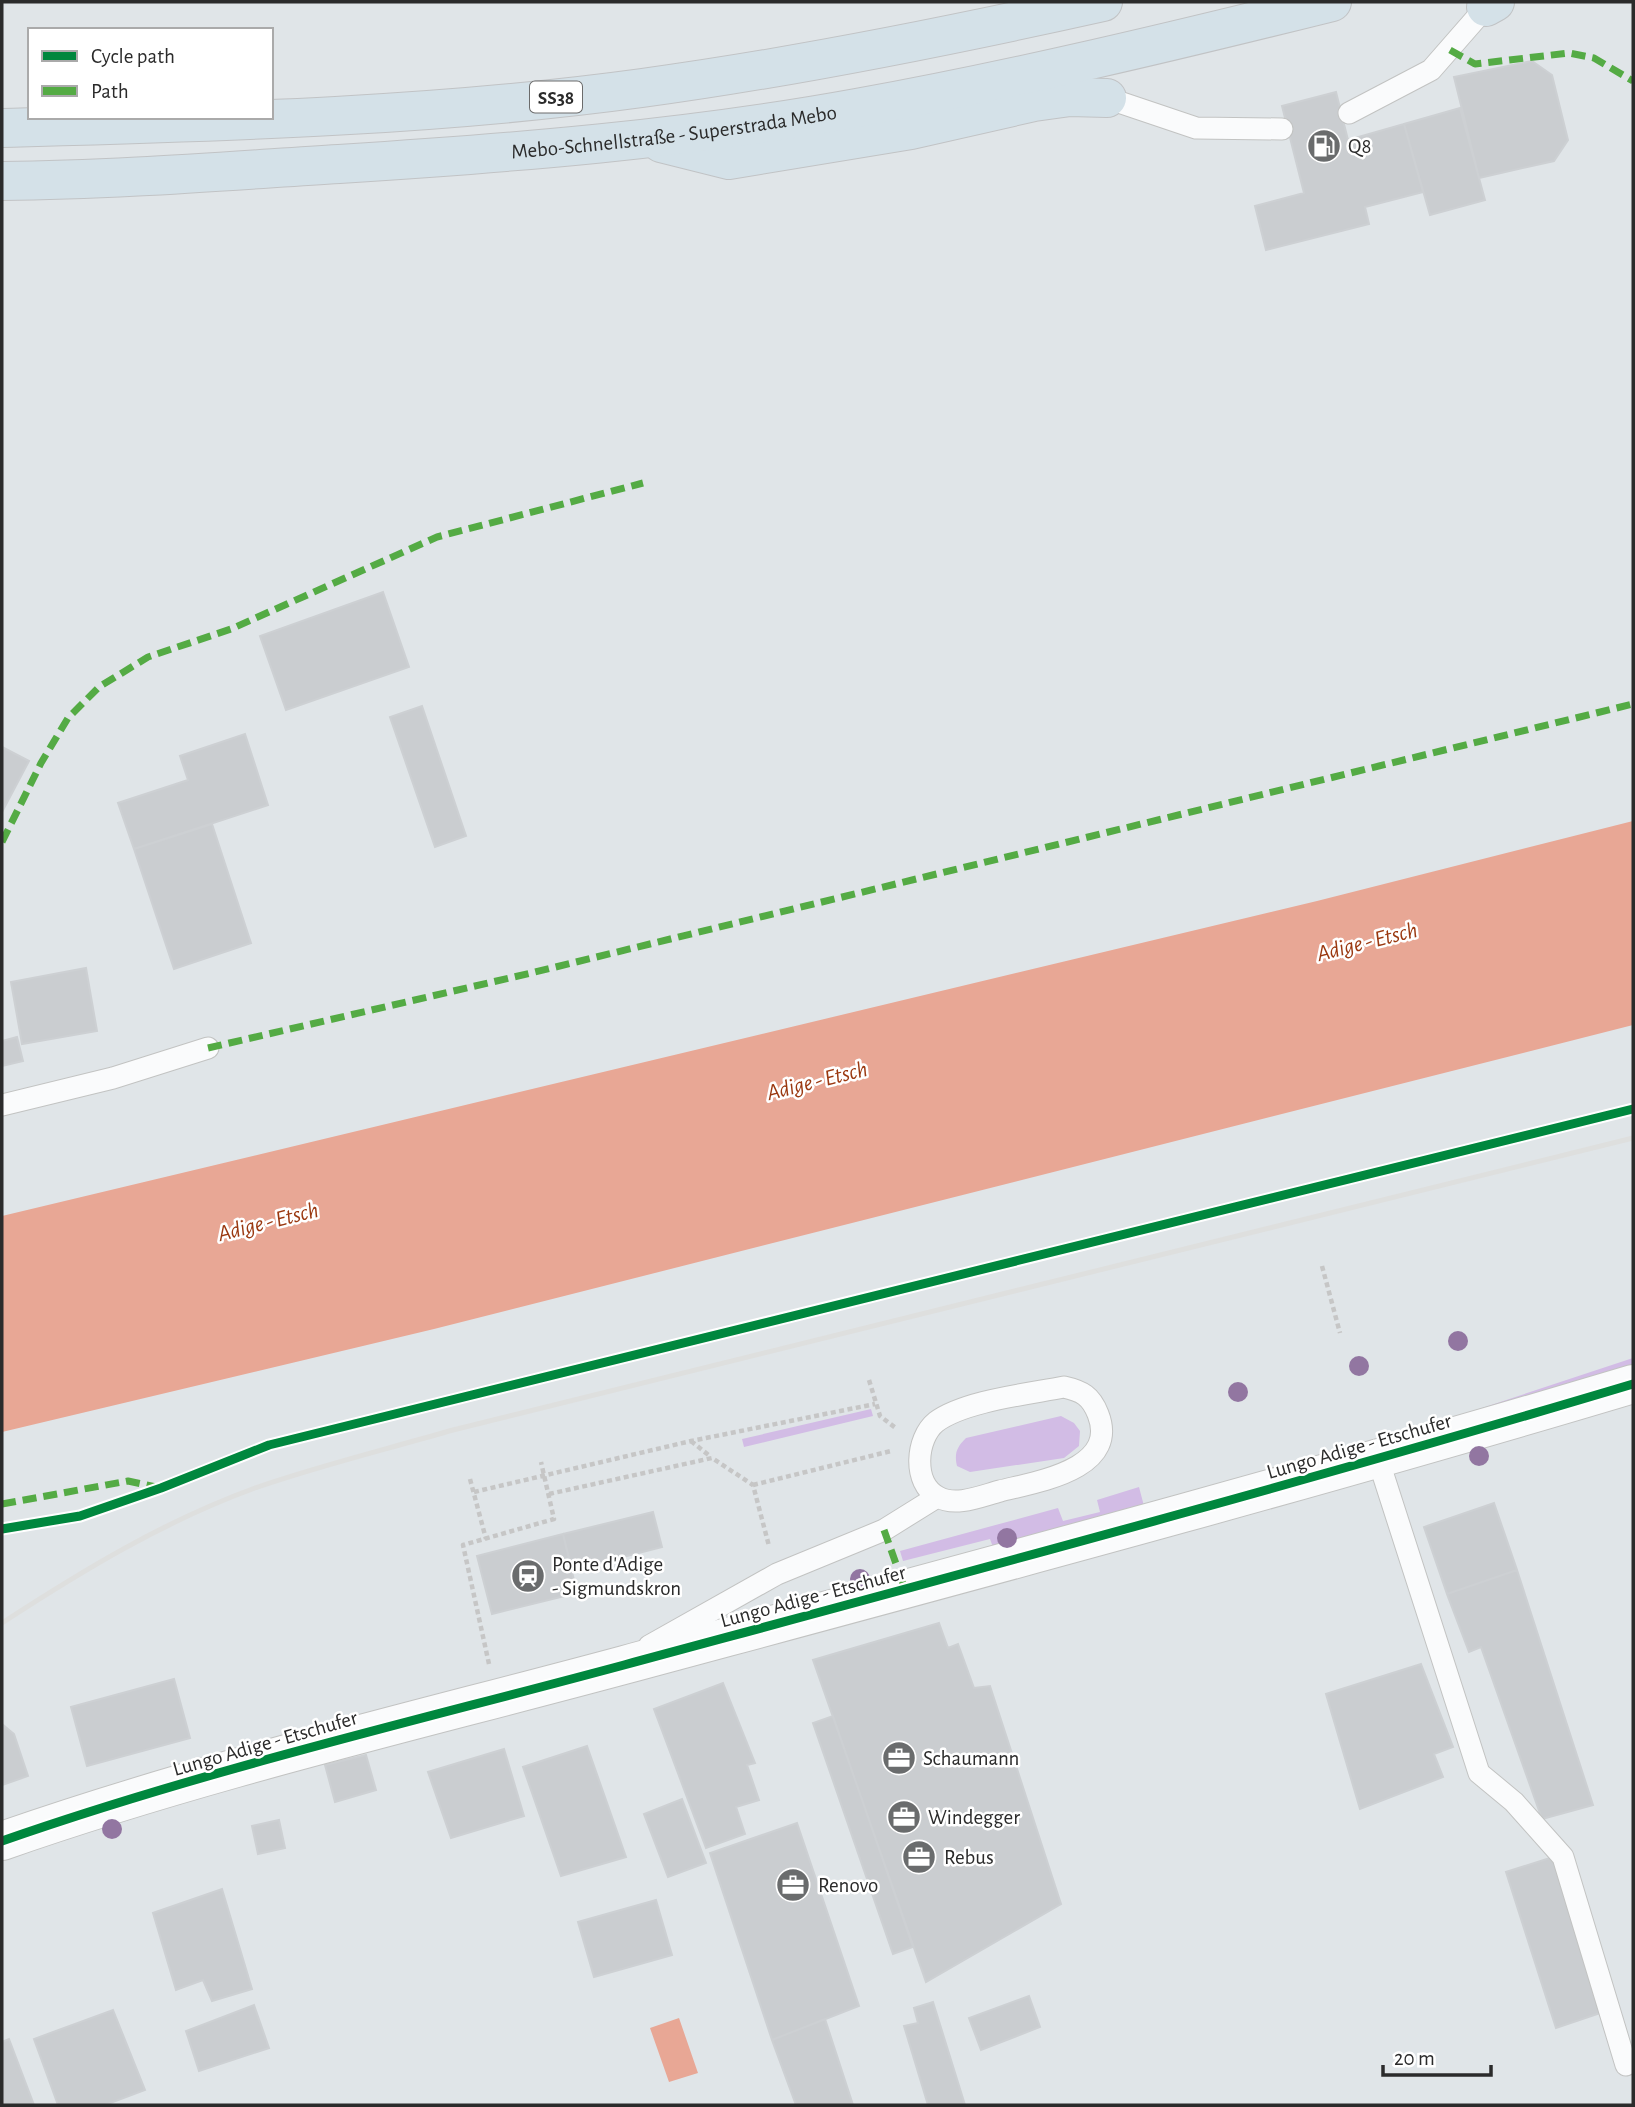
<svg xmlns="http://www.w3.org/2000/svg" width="1635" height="2107" font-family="'Alegreya Sans',sans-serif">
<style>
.green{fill:#d2bce5}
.water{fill:#e8a795}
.building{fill:#cacdd0;stroke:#cdd0d3;stroke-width:2}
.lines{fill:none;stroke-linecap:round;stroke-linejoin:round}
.lane-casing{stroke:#c2c3c2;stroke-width:23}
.street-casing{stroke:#c2c3c2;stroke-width:40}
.highway-casing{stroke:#c1c3c5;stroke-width:40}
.path{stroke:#c6c6c6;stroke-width:4.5;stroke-dasharray:5 3.5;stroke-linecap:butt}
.lane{stroke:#fafbfc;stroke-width:21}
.street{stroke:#fafbfc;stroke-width:38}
.highway{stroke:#d4e1e8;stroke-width:38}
.rail{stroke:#dedfde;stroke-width:5}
.quiet{stroke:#54ab44;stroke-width:7;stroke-dasharray:14 7;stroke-linecap:butt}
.cycleway-casing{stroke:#fff;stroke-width:13}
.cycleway{stroke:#00873e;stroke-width:9}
.tree{fill:#9276a1}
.labels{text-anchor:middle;stroke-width:5;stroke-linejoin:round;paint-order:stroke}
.shield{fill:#fff;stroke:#6b6b6b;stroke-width:2}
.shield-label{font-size:19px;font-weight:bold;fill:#2b2b2b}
.street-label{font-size:21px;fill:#2b2b2b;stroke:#fff}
.poi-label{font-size:21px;fill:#2b2b2b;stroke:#fff;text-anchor:start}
.water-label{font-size:23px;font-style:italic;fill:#9a3810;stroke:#fff}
</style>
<rect width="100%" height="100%" fill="#e0e5e8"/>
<path class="green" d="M1633,1358V1375L997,1558L990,1539L903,1561L900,1551L1058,1508L1063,1521L1100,1512L1097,1500L1139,1487L1144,1506L1470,1412Z
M871,1409L873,1416L744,1447L742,1439Z
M1061,1416L1074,1423L1080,1431L1079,1446L1064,1458L970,1472L957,1466C954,1453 957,1447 966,1438Z"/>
<path class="water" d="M1633,821V1025L434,1329L2,1432V1216L1317,901Z
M679,2018L698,2073L669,2082L650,2028Z"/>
<path class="building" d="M1532,61L1552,75L1568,140L1554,161L1479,178L1454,77Z
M1336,92L1348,140L1404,124L1423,192L1365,207L1369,224L1266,250L1255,206L1304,193L1282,106Z
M1460,108L1485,200L1430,215L1404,124Z
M383,592L409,667L286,710L260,636Z
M422,706L466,836L435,847L390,717Z
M245,734L268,805L134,849L118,803L188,780L180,756Z
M2,747L29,761L2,812Z
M212,824L251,943L174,969L134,849Z
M86,968L97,1031L22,1044L11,982Z
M17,1037L23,1061L2,1066V1041Z
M1494,1503L1517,1570L1447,1594L1424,1527Z
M653,1512L662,1547L572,1570L563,1534Z
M563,1534L577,1593L492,1614L477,1556Z
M1517,1570L1593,1805L1542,1819L1481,1647L1469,1652L1447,1594Z
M939,1623L948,1648L958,1644L974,1688L990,1686L1061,1904L926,1982L813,1660Z
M1421,1664L1453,1747L1434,1754L1443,1777L1360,1809L1326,1694Z
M174,1679L190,1738L87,1766L71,1707Z
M723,1683L755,1763L747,1765L759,1800L736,1807L745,1834L706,1848L654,1709Z
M833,1716L913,1947L893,1954L813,1723Z
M2,1724L14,1734L28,1776L2,1785Z
M587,1746L626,1857L561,1876L523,1767Z
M504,1749L524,1816L451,1838L428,1772Z
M366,1755L376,1790L335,1802L325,1765Z
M682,1799L706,1863L668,1877L644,1814Z
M279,1820L285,1848L258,1854L252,1826Z
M797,1823L859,2006L772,2040L710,1853Z
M1553,1857L1603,2012L1556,2028L1506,1872Z
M222,1889L252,1989L212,2001L203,1980L176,1990L153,1913Z
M656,1900L672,1955L594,1977L578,1922Z
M1029,1996L1040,2027L981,2050L969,2018Z
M933,2002L965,2105H928L904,2026L918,2023L914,2008Z
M254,2005L269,2048L199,2071L186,2031Z
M113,2010L145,2090L105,2105H58L34,2039Z
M825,2019L853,2105H796L772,2040Z
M9,2039L34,2105H2V2042Z"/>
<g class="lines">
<g class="lane-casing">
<path id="lane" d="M1107,98L1196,128L1282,129
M1349,113L1431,70L1486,7
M2,1105L113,1078L208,1048
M1064,1387C1082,1391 1091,1396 1098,1414C1120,1470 1035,1482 1000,1491C981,1496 956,1507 938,1497C912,1483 916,1438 936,1422C964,1401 1028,1394 1064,1387Z
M1378,1459L1479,1773L1514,1802L1563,1857L1626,2065
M649,1646L777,1574L884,1530L937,1497"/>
</g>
<g class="street-casing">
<path id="street" d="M2,1841C205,1770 416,1721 624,1665C961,1574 1299,1484 1633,1384"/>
</g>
<g class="highway-casing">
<g id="highway">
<path d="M1486,7L1495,2"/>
<path d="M2,128C215,122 430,117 642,88C797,67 950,36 1103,2"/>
<path d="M661,143L729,160L911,130L1034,102L1070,97L1107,98"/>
<path id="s1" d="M2,181C115,180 227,171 339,164C512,153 687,139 857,108C1017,79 1175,41 1332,2"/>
</g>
</g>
<path class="path" d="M1322,1266L1340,1333
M869,1380L880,1416L897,1429
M691,1441L711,1457
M470,1479L486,1539
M753,1485L891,1451
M474,1492L691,1441L875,1404
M549,1494L712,1458L753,1485L769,1546
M489,1664L463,1545L554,1519L541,1462"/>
<use href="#lane" class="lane"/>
<use href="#street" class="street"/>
<use href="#highway" class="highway"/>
<path class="rail" d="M2,1623C82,1571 164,1521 255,1488C318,1466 384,1450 449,1431L1633,1138"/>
<path class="quiet" d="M1450,50L1475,64L1569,53L1594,58L1633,81
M2,842L41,763L68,718L99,687L148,657L231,629L437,537L643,483
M208,1048L531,973L1633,704
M2,1504L128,1481L156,1487
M884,1530L905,1589"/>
<g class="cycleway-casing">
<path id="cycleway" d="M2,1529L80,1516L161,1488L269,1445L1633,1109
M2,1841C205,1770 416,1721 624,1665C961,1574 1299,1484 1633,1384"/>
</g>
<use href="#cycleway" class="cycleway"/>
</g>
<g class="tree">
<circle cx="1458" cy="1341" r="10"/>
<circle cx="1359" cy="1366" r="10"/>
<circle cx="1238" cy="1392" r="10"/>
<circle cx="1479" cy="1456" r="10"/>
<circle cx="1007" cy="1538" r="10"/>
<circle cx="860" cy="1579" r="10"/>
<circle cx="112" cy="1829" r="10"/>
</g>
<defs>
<g id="fuel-disc" transform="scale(1.75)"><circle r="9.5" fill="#6a6c6d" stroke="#fff"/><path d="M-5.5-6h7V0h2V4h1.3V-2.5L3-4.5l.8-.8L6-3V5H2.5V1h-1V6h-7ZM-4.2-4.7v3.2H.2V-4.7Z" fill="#fff"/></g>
<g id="station-disc" transform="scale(1.75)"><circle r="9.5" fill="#6a6c6d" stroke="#fff"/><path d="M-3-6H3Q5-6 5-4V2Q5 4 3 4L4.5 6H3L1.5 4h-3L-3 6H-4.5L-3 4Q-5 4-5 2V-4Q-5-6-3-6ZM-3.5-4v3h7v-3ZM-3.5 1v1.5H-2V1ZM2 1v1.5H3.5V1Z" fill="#fff"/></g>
<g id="office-disc" transform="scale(1.75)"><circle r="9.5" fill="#6a6c6d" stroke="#fff"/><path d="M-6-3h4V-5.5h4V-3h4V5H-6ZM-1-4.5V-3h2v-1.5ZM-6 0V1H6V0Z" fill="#fff"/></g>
</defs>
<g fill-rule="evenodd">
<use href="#fuel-disc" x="1324" y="146"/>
<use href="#station-disc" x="528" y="1576"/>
<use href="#office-disc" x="899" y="1758"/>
<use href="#office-disc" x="904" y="1817"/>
<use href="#office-disc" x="919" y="1857"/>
<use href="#office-disc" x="793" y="1885"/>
</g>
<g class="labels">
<rect class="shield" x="530" y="81.5" width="52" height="31" rx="5"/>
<g class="shield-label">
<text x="556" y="104">SS38</text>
</g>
<g class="street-label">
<text dy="7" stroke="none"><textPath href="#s1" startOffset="674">Mebo-Schnellstraße - Superstrada Mebo</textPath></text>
<text transform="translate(1359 1446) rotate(-16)" y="7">Lungo Adige - Etschufer</text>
<text transform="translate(813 1596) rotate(-15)" y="7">Lungo Adige - Etschufer</text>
<text transform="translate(265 1743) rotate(-16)" y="7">Lungo Adige - Etschufer</text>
</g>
<g class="poi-label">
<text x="1348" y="153">Q8</text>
<text x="552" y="1571">Ponte d'Adige<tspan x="552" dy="24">- Sigmundskron</tspan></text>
<text x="923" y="1765">Schaumann</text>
<text x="928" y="1824">Windegger</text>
<text x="944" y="1864">Rebus</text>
<text x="818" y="1892">Renovo</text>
</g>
<g class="water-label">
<text transform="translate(1367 941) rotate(-14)" y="8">Adige - Etsch</text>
<text transform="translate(817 1080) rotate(-14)" y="8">Adige - Etsch</text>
<text transform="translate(268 1221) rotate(-14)" y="8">Adige - Etsch</text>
</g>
</g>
<rect width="1635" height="2107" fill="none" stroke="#2b2b2b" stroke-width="7"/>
<rect x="28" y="28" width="245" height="91" fill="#ffffff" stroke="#aaaaaa" stroke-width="2"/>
<rect x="42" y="51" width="35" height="10" fill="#00873e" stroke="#aaaaaa" stroke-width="2"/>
<text x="91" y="63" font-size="21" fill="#2b2b2b">Cycle path</text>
<rect x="42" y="86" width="35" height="10" fill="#54ab44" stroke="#aaaaaa" stroke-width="2"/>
<text x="91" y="98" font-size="21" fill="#2b2b2b">Path</text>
<path d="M1383 2065v10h108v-10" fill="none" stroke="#2b2b2b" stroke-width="3.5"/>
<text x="1394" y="2065" font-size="21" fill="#2b2b2b" stroke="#ffffff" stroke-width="5" paint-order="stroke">20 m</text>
</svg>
